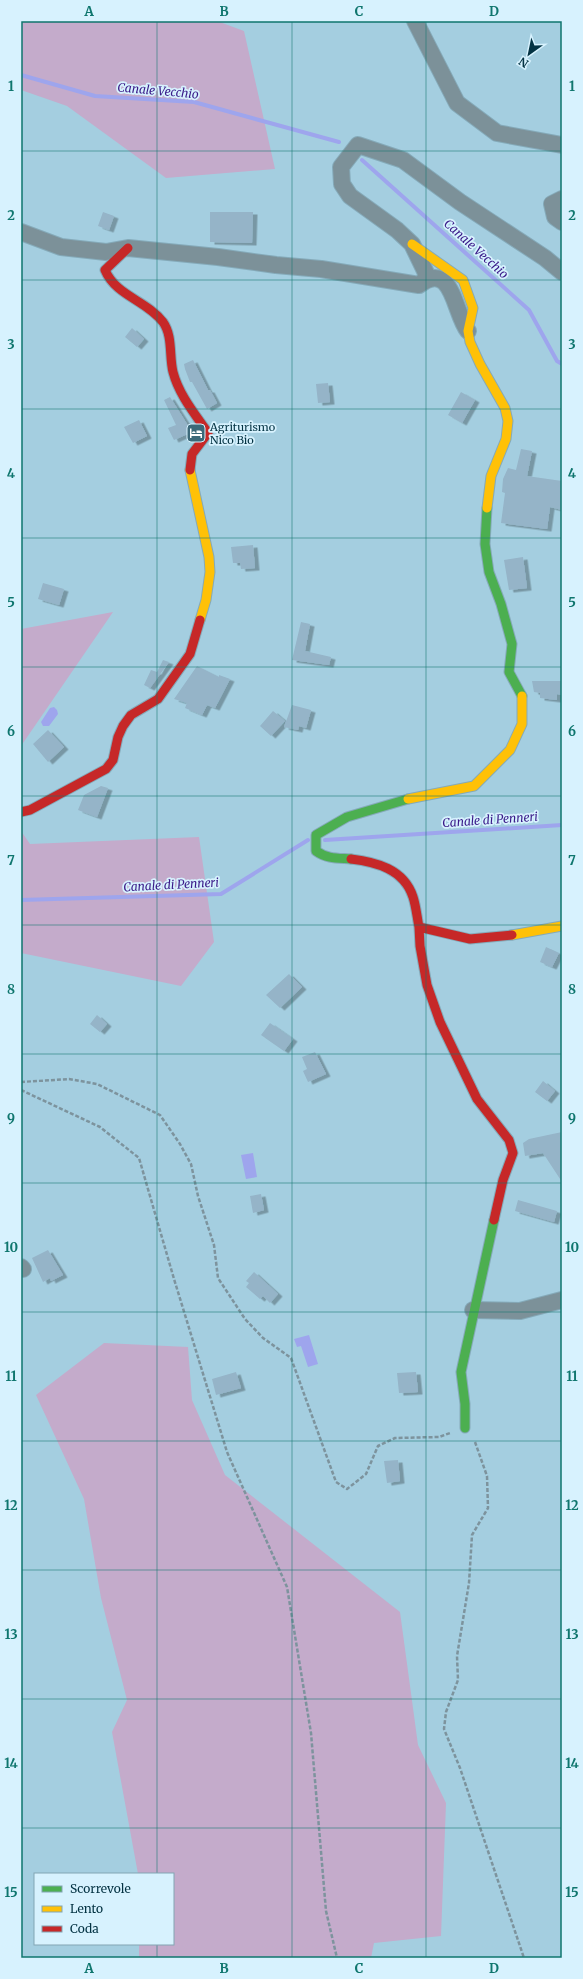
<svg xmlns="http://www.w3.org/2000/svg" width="583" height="1979" font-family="Merriweather,serif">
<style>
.green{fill:#c4abcb}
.water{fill:#9ea5ed}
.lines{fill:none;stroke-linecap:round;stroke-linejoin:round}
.stream{stroke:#9ea5ed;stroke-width:4}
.building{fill:#95b4c8;filter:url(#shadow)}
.street-casing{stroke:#85aab9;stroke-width:18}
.fast-casing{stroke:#85aab9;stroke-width:11}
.slow-casing{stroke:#85aab9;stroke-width:11}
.jam-casing{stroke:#85aab9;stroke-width:11}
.path{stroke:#7d939d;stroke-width:2.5;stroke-dasharray:4 2;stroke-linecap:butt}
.street{stroke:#7c9199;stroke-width:16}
.fast{stroke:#4caf50;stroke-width:9}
.slow{stroke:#ffc107;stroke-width:9}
.jam{stroke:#c62828;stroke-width:9}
.grid{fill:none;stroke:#0f766e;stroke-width:1;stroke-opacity:0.55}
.labels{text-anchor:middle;stroke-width:3.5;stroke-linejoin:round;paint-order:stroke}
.poi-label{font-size:11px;fill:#033242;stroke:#d7f2fe;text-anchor:start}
.water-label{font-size:12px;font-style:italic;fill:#391988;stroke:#d7f2fe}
.neatline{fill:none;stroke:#0f766e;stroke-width:1.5}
.grid-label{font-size:13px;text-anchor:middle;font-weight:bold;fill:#0f766e}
</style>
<defs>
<filter id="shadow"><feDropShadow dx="4.5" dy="2.5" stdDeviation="0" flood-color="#0004"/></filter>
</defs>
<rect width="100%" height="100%" fill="#a4cee0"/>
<path class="green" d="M21,21H217L244,31L275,169L166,178L67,106L21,90Z
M113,612L21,746V629Z
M21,831L30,844L199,837L214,942L181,986L21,953Z
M104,1343L188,1347L192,1400L225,1475L400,1612L418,1745L446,1803L441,1936L374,1943L371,1958H139V1944H173V1874H138L112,1732L127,1700L101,1598L84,1499L36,1395Z"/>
<path class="water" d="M54,707L57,710L58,714L49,726H43L41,722L50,708Z
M253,1153L257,1177L246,1179L241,1155Z
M309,1335L318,1364L308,1367L301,1346L297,1347L294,1339Z"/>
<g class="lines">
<path class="stream" d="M21,75L95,96L194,102L339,142
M362,160L529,310L557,361L562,364
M325,840L562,825
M21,900L221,894L308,840"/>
</g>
<path class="building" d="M103,212L114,216L109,230L98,226Z
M210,212H253L252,243L210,242Z
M132,328L144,339L137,347L125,337Z
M193,360L208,390H210L217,403L207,409L192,382H190L185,369L184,364Z
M328,383L330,402L318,403L316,384Z
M461,392L475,400L462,423L448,415Z
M170,397L192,432L174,440L168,428L176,425L164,400Z
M139,420L147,436L133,443L124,427Z
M521,449L532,451L527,476L562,481V510L550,507L547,529L501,523L505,493L502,492L503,479L508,468L516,470Z
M253,545L255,568L241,569L240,563H233L231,547Z
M523,557L527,588L509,590L504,560Z
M43,583L64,589L59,605L38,599Z
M301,622L310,624L305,651L331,657L329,665L292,660Z
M163,660L169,662L150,688L144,685L151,670L157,672Z
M197,666L219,677V675L230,679L215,708L207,705L208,703L202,715L185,708L187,703L174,699Z
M532,681H562V695L557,694V700L540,698V693L534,692Z
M292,705L311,710L306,728L299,726L298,730L284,727Z
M273,711L285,721L271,736L260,726Z
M48,730L64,747L48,762L33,744Z
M101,786L108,788L97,817L78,810L84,795Z
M546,947L559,953L552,967L540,962Z
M289,974L302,987L280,1008L266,995Z
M97,1015L107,1024L100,1032L90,1024Z
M270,1023L293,1039L284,1051L261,1035Z
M315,1052L326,1074L308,1082L303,1071L307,1069L302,1057Z
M543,1081L555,1091L547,1101L535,1092Z
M562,1132V1182L543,1153L525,1156L523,1143L529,1139Z
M261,1194L264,1210L253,1213L250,1196Z
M518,1200L557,1211L554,1222L515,1211Z
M48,1250L63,1275L51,1281L50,1278L43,1282L32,1258Z
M254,1272L278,1294L270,1303L263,1296L260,1299L246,1287L249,1283L246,1281Z
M236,1372L241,1388L216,1395L212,1379Z
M416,1372L418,1392L399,1393L397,1373Z
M398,1460L400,1481L387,1483L384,1461Z"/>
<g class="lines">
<g class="street-casing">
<path id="street" d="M415,21L457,103L497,133L562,145
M562,199L552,204L555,217L562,222
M21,232L61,247L106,252L128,248L218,257L276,265L321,269L419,285C453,259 454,314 468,331
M425,280L426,273L412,244L397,230L350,196L342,184L341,167L358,145L403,160L460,202L545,258L562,272
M21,1267L23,1269
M473,1310L520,1311L562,1300"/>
</g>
<g class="fast-casing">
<path id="fast" d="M487,508L485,544L489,572L501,604L512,644L509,672L522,696
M351,859C338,858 327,859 316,851V835L347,817L408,799
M465,1428V1404L461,1372L494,1220"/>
</g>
<g class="slow-casing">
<path id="slow" d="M412,244L463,280L473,308L468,331L470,342L480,364L505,408L508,421L506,439L491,476L487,508
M190,470L209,557L210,572L206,600L200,620
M408,799L474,786L510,750L522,724V696
M512,935L562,926"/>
</g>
<g class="jam-casing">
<path id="jam" d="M128,248L105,270C116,296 146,300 163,322C173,336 169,356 173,372C179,395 195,414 208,433L192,454L190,470
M21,812L30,810L106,769L113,760L118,737L123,726L131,715L158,699L190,654L200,620
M351,859C376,862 404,869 413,897C416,906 417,917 419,927L470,939L512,935
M419,927L420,946L427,985L440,1022L477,1099L509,1140L513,1153L503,1180L494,1220"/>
</g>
<path class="path" d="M21,1082L69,1079L97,1084L160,1115L180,1144L191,1164L198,1196L214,1245L218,1278L245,1319L263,1338L291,1358L336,1482L347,1489L366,1474L378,1446L395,1438L439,1437L450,1433
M21,1090L100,1127L139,1158L174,1279L227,1452L287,1587L311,1733L326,1911L337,1958
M475,1442L487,1476L488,1508L472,1535L469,1583L457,1656L458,1680L446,1712L444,1729L460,1768L524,1958"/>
<use href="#street" class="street"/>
<use href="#fast" class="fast"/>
<use href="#slow" class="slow"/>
<use href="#jam" class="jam"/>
</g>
<path class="grid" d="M157,21V1874M292,21V1958M426,21V1958M21,151H562M21,280H562M21,409H562M21,538H562M21,667H562M21,796H562M21,925H562M21,1054H562M21,1183H562M21,1312H562M21,1441H562M21,1570H562M21,1699H562M21,1828H562M157,1944V1958"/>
<defs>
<g id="hotel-square" transform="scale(1)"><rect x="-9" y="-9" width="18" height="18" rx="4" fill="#3b6979" stroke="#d7f2fe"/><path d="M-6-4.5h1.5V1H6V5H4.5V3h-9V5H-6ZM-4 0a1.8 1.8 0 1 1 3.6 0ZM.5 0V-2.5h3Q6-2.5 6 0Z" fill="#fff"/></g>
</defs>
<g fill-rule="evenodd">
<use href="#hotel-square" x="196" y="433"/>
</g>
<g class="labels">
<g class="poi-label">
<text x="210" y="431">Agriturismo<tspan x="210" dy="13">Nico Bio</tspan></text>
</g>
<g class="water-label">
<text transform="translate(158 91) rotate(5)" y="4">Canale Vecchio</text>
<text transform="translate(476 249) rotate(42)" y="4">Canale Vecchio</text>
<text transform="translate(490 820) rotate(-4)" y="4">Canale di Penneri</text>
<text transform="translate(171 885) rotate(-3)" y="4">Canale di Penneri</text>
</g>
</g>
<rect width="583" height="1979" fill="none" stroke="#d7f2fe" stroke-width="44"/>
<rect x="34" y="1873" width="140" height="72" fill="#d7f2fe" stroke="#82a5b3"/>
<rect x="42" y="1886" width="20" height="6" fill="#4caf50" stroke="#82a5b3"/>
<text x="70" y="1893" font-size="12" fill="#033242">Scorrevole</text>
<rect x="42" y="1906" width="20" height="6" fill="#ffc107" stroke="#82a5b3"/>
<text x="70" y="1913" font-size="12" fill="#033242">Lento</text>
<rect x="42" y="1926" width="20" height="6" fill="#c62828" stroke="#82a5b3"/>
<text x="70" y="1933" font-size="12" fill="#033242">Coda</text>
<g transform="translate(529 54) rotate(213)" stroke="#d7f2fe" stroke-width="3" paint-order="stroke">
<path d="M0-3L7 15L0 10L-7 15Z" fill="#033242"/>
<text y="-6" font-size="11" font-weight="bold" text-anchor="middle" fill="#033242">N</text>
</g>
<rect x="22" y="22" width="539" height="1935" class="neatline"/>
<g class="grid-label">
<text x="89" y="16">A</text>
<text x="224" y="16">B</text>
<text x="359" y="16">C</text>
<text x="494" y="16">D</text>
<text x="11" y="91">1</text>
<text x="572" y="91">1</text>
<text x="11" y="220">2</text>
<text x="572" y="220">2</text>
<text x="11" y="349">3</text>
<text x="572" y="349">3</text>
<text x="11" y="478">4</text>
<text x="572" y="478">4</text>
<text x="11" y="607">5</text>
<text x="572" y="607">5</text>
<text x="11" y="736">6</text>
<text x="572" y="736">6</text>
<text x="11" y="865">7</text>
<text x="572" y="865">7</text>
<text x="11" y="994">8</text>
<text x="572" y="994">8</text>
<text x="11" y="1123">9</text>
<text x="572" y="1123">9</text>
<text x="11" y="1252">10</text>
<text x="572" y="1252">10</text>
<text x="11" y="1381">11</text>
<text x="572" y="1381">11</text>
<text x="11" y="1510">12</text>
<text x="572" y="1510">12</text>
<text x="11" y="1639">13</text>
<text x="572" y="1639">13</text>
<text x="11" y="1768">14</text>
<text x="572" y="1768">14</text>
<text x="11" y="1897">15</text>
<text x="572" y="1897">15</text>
<text x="89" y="1973">A</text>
<text x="224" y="1973">B</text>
<text x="359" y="1973">C</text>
<text x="494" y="1973">D</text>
</g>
</svg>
